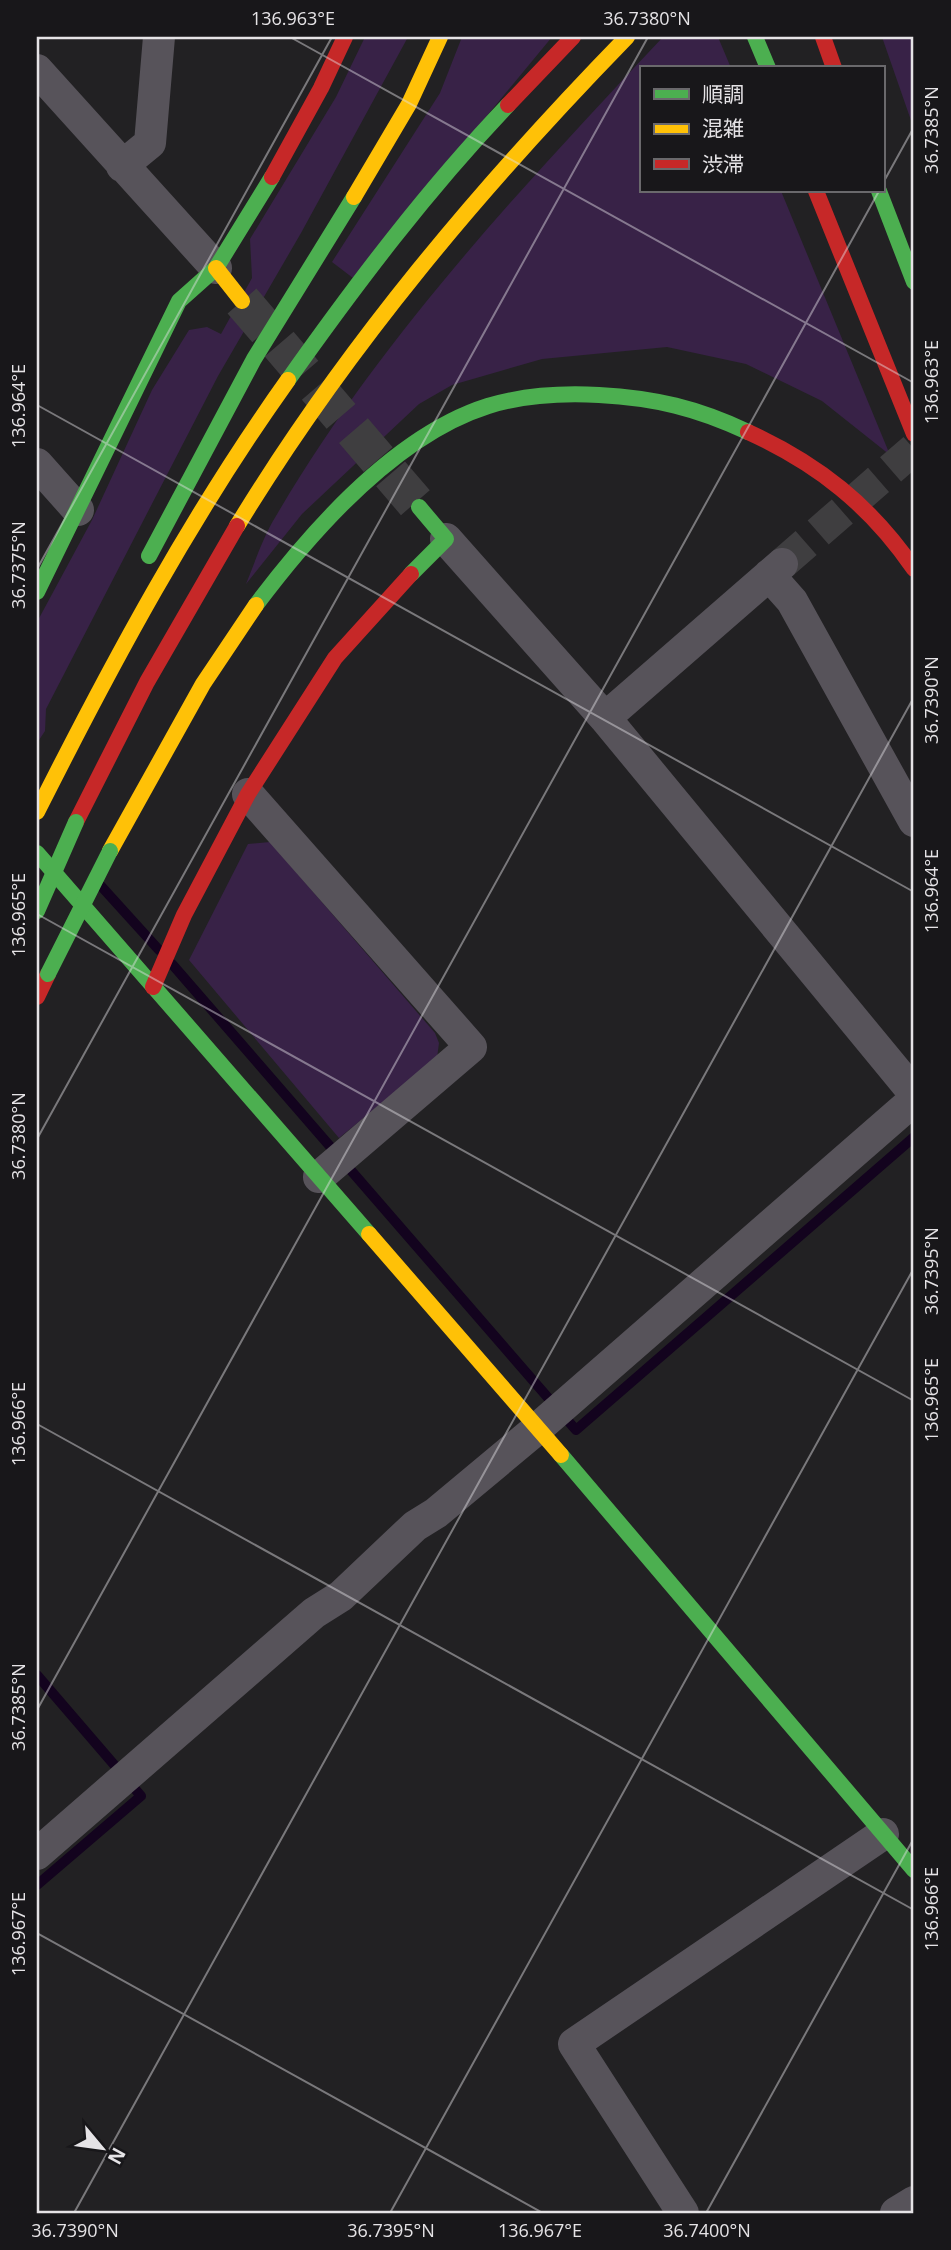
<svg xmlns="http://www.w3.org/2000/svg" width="951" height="2250" font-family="'Open Sans','Noto Sans JP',sans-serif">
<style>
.green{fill:#382247}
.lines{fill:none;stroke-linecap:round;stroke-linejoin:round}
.stream{stroke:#13031e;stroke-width:10}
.street-tunnel{stroke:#3f3e40;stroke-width:32;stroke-dasharray:32 16;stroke-linecap:butt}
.secondary-tunnel{stroke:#3f3e40;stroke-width:38;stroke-dasharray:38 19;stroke-linecap:butt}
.street{stroke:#57535a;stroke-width:32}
.fast{stroke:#4caf50;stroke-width:16}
.slow{stroke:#ffc107;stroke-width:16}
.jam{stroke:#c62828;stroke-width:16}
.fast-bridge{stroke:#4caf50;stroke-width:16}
.ticks{fill:none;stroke:#e5e3e6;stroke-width:2;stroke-opacity:0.45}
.neatline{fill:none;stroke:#e5e3e6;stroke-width:2.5}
.ticks-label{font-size:18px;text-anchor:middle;fill:#e5e3e6}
</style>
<rect width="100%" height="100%" fill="#222123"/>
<path class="green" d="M365,37H408L301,233L218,376L46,709L45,731L37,743V622L92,520L152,390L189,330L207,327L221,334L252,278L250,239L336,97Z
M462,37H552L353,278L332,262L440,93Z
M663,37H718L731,68H641V191H781L890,455L822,401L746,364L667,347L542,359L452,385L419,404L302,514L246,584C255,562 263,537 276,516C380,338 523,186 663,37Z
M882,37H914V129Z
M270,842L435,1033L439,1043L437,1058L339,1138L189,960L248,844Z"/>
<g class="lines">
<path class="stream" d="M101,886L159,950
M172,964L576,1430L914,1137
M37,1675L141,1796L37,1885"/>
<path class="street-tunnel" d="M782,564L914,449"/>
<path class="secondary-tunnel" d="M242,301L419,507"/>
<path class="street" d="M37,70L216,268
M122,166L150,143L159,37
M37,464L78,510
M446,539L605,718L914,1093
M769,575L792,601L914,821
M605,718L782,564
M248,794L471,1047L319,1177
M37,1854L314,1613L341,1596L415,1526L436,1513L538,1428L914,1100
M683,2213L574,2044L883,1834
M896,2213L914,2202"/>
<path class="fast" d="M755,37L768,68
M879,191L914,282
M288,380C356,284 427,190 508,105
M149,556L254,359L354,197
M411,574L446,539L419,507
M37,592L179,301L216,268L272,177
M256,605C313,529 396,435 488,406C524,395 562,393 599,395C655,398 697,408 748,432
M37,853L369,1234
M561,1455L914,1870"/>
<path class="slow" d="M354,197L409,104L440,37
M216,268L242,301
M237,526C346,347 481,187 627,37
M37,812C112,663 191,516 288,380
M110,851L203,684L256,605
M369,1234L561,1455"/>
<path class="jam" d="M823,37L834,68
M508,105L573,37
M272,177L321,88L345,37
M816,191L914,434
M748,432C818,464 870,505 914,569
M76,822L147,682L237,526
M153,987L184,915L248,794L335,658L411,574
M37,997L48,974"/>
<path class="fast-bridge" d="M37,911L76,822
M48,974L110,851"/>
</g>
<path class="ticks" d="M290,37L914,383M883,183L914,127M37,405L914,892M37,569L332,37M37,914L914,1401M37,1139L648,37M37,1424L914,1910M37,1710L879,191M37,1933L543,2213M74,2213L914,697M390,2213L914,1268M706,2213L914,1838"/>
<rect width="951" height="2250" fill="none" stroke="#18171a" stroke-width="77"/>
<rect x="640" y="66" width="245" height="126" fill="#18171a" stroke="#6a696c" stroke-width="2"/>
<rect x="654" y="89" width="35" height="10" fill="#4caf50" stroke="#6a696c" stroke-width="2"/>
<text x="702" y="102" font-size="21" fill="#e5e3e6">順調</text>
<rect x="654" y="124" width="35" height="10" fill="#ffc107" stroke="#6a696c" stroke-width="2"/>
<text x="702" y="136" font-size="21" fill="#e5e3e6">混雑</text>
<rect x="654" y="159" width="35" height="10" fill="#c62828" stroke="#6a696c" stroke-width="2"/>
<text x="702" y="172" font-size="21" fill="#e5e3e6">渋滞</text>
<g transform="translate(102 2148) rotate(119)" stroke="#18171a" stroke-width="5" paint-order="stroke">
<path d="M0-5L12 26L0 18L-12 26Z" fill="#e5e3e6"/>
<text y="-10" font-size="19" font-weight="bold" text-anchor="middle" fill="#e5e3e6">N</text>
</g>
<rect x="38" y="38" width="874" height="2174" class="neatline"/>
<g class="ticks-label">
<text x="293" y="25">136.963°E</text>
<text x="647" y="25">36.7380°N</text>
<text transform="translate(932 130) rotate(-90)" y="6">36.7385°N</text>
<text transform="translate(932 382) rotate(-90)" y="6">136.963°E</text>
<text transform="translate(19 406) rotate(-90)" y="6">136.964°E</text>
<text transform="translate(19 565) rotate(-90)" y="6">36.7375°N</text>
<text transform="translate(932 700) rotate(-90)" y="6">36.7390°N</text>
<text transform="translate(932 891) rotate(-90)" y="6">136.964°E</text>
<text transform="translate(19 915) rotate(-90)" y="6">136.965°E</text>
<text transform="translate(19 1136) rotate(-90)" y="6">36.7380°N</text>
<text transform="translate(932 1271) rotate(-90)" y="6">36.7395°N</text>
<text transform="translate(932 1400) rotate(-90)" y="6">136.965°E</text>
<text transform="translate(19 1424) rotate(-90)" y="6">136.966°E</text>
<text transform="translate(19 1707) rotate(-90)" y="6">36.7385°N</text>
<text transform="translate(932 1909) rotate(-90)" y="6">136.966°E</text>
<text transform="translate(19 1934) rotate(-90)" y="6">136.967°E</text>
<text x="75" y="2237">36.7390°N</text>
<text x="391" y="2237">36.7395°N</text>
<text x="540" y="2237">136.967°E</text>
<text x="707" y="2237">36.7400°N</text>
</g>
</svg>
